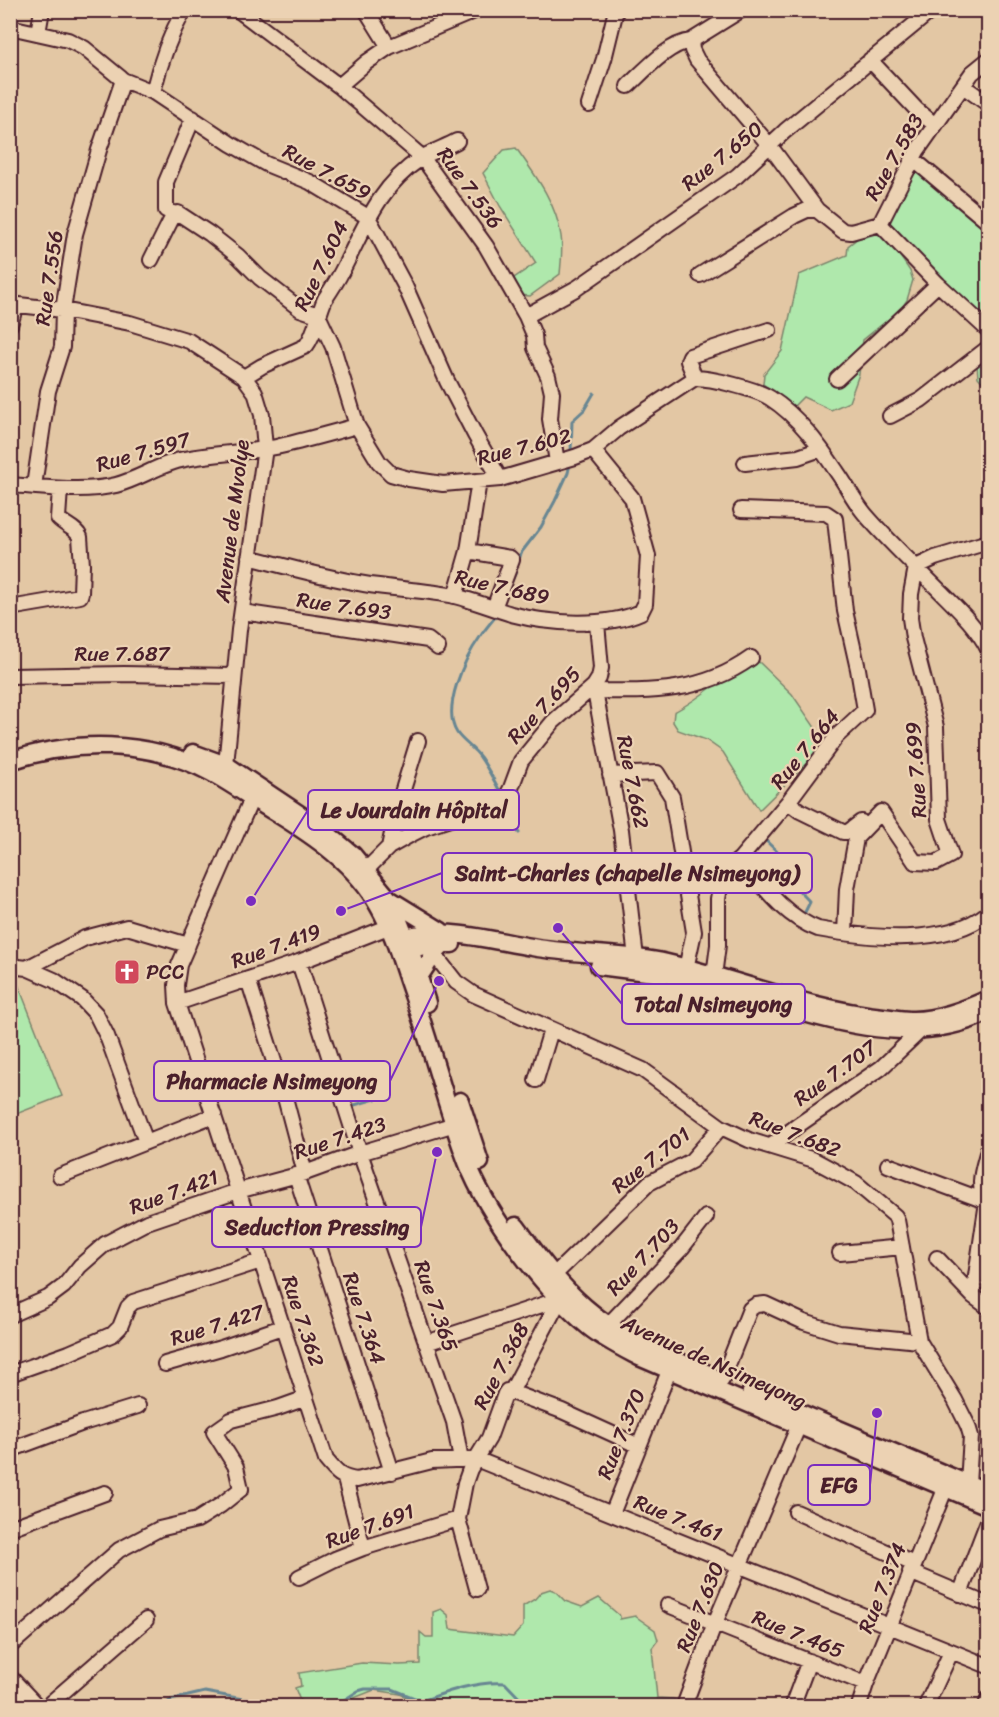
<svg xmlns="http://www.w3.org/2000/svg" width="999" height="1717" font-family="Sriracha,sans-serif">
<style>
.green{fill:#afe8ac;stroke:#7c846c;stroke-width:1.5}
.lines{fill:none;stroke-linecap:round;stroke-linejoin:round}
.stream{stroke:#678692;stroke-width:3}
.minor-casing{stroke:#4a1f2b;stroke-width:18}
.major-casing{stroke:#4a1f2b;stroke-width:21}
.minor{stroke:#ecd2b3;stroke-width:14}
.major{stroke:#ecd2b3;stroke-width:16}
.labels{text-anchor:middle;stroke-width:4.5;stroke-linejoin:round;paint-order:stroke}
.street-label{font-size:21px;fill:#4a1f2b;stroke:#ecd2b3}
.poi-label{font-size:21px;fill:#4a1f2b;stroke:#ecd2b3;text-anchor:start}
.leader{fill:none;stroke:#7b2cbf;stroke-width:2}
.callout-dot{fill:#7b2cbf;stroke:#ecd2b3;stroke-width:2}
.callout{fill:#ecd2b3;stroke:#7b2cbf;stroke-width:2}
.callout-label{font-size:22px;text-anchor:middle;font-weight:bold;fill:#4a1f2b}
</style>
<rect width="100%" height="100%" fill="#e3c7a4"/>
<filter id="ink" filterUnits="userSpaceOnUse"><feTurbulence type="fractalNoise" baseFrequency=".0167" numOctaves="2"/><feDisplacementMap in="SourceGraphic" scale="12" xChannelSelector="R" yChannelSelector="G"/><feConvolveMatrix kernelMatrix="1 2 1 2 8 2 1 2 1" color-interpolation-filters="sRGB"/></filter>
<g filter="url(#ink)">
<path class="green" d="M516,148C535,175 556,202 561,236C563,248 561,262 560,274L530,296L519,295L514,286V278L536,263L500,206L483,173L504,150Z
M917,169L988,228V320L886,224Z
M872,231L887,237L910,271L913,280L907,300L901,309L863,340L859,374L849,402L831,410L803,397L793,407L763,384L764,374L782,351L799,275L847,255L848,246L863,234Z
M988,354V389L978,377L977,364Z
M750,662H759L792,694L816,729L823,747L759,810L723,752L706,740L678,730L673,722L674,712C702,698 722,676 750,662Z
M12,969L62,1096L11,1116L10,970Z
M550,1589L555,1591L565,1601L582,1607L599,1598L620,1616V1619L635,1616L655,1630L658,1640L652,1648L657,1698L673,1699L680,1702V1706H420L418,1702L400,1694L374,1690L334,1706H302L295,1688L301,1686L299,1673L362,1663L399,1665L420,1664V1632L426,1637H433V1612L441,1609L448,1615L450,1629L513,1637L523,1626V1606L535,1599L541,1592Z"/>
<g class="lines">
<path class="stream" d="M571,453L572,421L584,410L594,393
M506,595L515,574L521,553L541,527L555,501L568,473L570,464
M497,615C491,622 485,629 480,637C465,658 441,708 457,733C463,742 474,748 480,757C488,768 494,781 501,793
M505,803L506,808L519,833
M763,838L789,863L783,874L810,902L804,914
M351,1106L389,1095
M163,1706L171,1700L205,1692L243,1699L309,1704L318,1706
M321,1706L338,1704L358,1691L365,1689H392L422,1701C449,1691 476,1681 505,1683L527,1706"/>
<g class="minor-casing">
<path id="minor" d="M238,10L339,86L422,157L486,246L526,316L534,335L535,348L548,376L552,393L550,419L557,462
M366,10L389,47
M10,27L68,40L84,48L123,80L153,92L231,144L266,164L310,182L368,217L405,286L447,381L475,435L500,479
M38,33L42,10
M691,41L692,50L697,60L770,146L817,210L843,231L851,232L880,224L917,151L972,73L988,60
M870,60L916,109L935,125
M339,86L367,62L389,47L477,10
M628,86C644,71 669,43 691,41L741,10
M963,86L988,104
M153,92C160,63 169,37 184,10
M589,105L604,59L616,10
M193,118L166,182V210L174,214L178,213L210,234L238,256L260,278L300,309L318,315L333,347L357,426L379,462L391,474L409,479L443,484L500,479L575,457L593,450L619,428L695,378C711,378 756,389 770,398C798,416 819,445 837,472C847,486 854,501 865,514C889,542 916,567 942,593C959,610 977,627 988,649
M913,159L988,222
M880,224L938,284L988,330
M151,260L174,214
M700,275L794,216L807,210H817
M10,304L63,310L130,323L189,341L244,377L255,392L262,415L265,448L239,630L226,765L223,773
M526,316L577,288L737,176L785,131L932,10
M10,325L16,305
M244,377L262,366L306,346C316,333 318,314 325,299C331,290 337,281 342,271C364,229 378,187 420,159C428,153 446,147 457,141
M695,378L688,361L690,356L769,330
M837,379L938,284
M890,416L921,400L988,348
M745,463L798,457L821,449
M479,481L468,551L510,558L512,560L494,608
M10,485C45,487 82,493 116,485C140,479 161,463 185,459C215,453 246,453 276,447C303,441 330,433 357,426
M34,486L48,391L62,347L63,310L75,234L99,150L123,80
M249,557C287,567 326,578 364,584C394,589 425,590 455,596C474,601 492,608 511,614C549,624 605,628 641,612L645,604L648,556L632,498L593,450
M453,596L456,593L468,551
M10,608L80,596L81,593L82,565L80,537C76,528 64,525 58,518L60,489
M242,612L428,640L438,648
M10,676L124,674L234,676
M594,686L621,830L636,958
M595,691C652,692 702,693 751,658
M610,775L657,773L672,797L694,932L684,978
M252,798L179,965L176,985L177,1003L326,1460C336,1472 340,1478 357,1480L432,1461L476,1459L988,1666
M788,802L800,811L843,832H848L861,822
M389,847L398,806L418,741
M740,859C762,885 785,917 818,929C869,938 946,947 988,913
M366,870L389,847L412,834L426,827L483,808L507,796L511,788L521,761L553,722L594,686L599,678L601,668L597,623
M845,933L847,889L856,838L881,812L915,862L936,863L951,855L939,819L936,727L913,638L910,618L911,594L916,567L935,558L988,542
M434,954L456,982L473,994L643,1070L721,1127L749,1140L814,1160L840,1174L856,1183L895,1216L897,1220L919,1341L955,1400L968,1426L971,1436L968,1484
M299,962L360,1153L454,1422L461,1460
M10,966L27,968L85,938L127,927L188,945
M27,968L54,980L82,999L96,1014L107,1036L146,1142L214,1115
M714,976L718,945V899L721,881L729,868L740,859L788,802L837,736L865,710L858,669L845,611L835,519L826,513L741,510
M248,979L283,1090L305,1173
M177,1003L299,962L388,927
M536,1080L551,1030
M771,1146L797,1126L881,1068L920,1031
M888,1165L988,1202
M296,1175L392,1472
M60,1176L146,1142
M840,1253L902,1247
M937,1258L973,1296L988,1307
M554,1275L649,1183L691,1161L721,1127
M973,1296L987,1202C975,1185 984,1167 988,1149
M10,1315L48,1298L64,1286L80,1266L105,1244L147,1222L238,1191L305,1173L360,1153L455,1124
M608,1325L681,1249L706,1217
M426,1343L560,1299
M165,1364L221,1348L282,1327
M10,1374L69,1353L113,1334L120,1327L128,1307L133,1302L261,1261
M722,1380L750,1309L756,1305L765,1304L804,1322L839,1333L919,1341
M511,1392L562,1411L639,1446
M10,1450L83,1423L138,1406
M345,1479L363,1548
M796,1512L914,1564
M612,1514L669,1371
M10,1528L105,1493
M910,1572L988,1605
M299,1577L335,1559L363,1548L458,1519
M477,1589L458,1519L465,1483L470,1469L489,1438L505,1394L507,1391L511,1392L560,1299
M960,1594L988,1521
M668,1605L866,1684
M10,1646L119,1550L159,1529L197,1520L221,1505L241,1489L236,1467L214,1432L231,1420L278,1408L306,1398
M10,1677L37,1706
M794,1701L809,1661
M47,1706L146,1620
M684,1706L715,1623L799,1425
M859,1706L866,1684L946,1487
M926,1706L951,1652
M986,1706L988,1699"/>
</g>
<g class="major-casing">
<path id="major" d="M193,753L226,765L320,828L353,855L389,899L395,911L410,949L427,1003
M10,761C74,739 147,740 208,771C230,782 251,798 273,811C314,836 356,864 379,907C394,933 402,964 412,992C432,1048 446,1106 467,1162C488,1216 544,1290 589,1327C604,1339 622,1348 639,1357L988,1506
M389,899L441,931
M397,939C441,925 488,940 532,947C576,955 623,953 667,963C740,980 808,1009 883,1017C892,1018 901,1020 910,1020C935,1021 967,1009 988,999
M401,952L435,943L452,944
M599,966L670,975L767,1003
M419,977L434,954L445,943
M804,1013C865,1030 929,1041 988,1012
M460,1101L480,1162
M516,1226C537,1254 558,1284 585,1307C621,1339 667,1357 711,1375
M751,1392L968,1484L988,1491"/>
</g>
<use href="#minor" class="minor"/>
<use href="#major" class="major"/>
</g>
</g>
<defs>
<g id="church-square" transform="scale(1.35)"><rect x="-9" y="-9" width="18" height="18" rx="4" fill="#d1495b" stroke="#ecd2b3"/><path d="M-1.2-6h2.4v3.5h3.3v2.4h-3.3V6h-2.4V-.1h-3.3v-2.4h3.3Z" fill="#fff"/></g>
</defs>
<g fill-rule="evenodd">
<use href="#church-square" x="127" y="972"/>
</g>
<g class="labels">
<g class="street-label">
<text transform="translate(722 156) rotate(-39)" y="7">Rue 7.650</text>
<text transform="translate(894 157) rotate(-60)" y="7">Rue 7.583</text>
<text transform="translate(327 172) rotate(28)" y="7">Rue 7.659</text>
<text transform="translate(470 188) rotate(54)" y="7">Rue 7.536</text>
<text transform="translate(321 266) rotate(-64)" y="7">Rue 7.604</text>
<text transform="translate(49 278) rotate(-82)" y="7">Rue 7.556</text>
<text transform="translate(524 447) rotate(-14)" y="7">Rue 7.602</text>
<text transform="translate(143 452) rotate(-16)" y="7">Rue 7.597</text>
<text transform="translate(232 521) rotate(-83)" y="7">Avenue de Mvolye</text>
<text transform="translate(502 587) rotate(13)" y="7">Rue 7.689</text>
<text transform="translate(344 606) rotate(8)" y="7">Rue 7.693</text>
<text x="122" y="661">Rue 7.687</text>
<text transform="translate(544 705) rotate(-47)" y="7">Rue 7.695</text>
<text transform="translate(805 749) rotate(-51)" y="7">Rue 7.664</text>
<text transform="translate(916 770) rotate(-94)" y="7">Rue 7.699</text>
<text transform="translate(633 782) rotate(79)" y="7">Rue 7.662</text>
<text transform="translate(276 946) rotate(-20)" y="7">Rue 7.419</text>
<text transform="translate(835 1073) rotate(-36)" y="7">Rue 7.707</text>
<text transform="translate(795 1134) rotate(21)" y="7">Rue 7.682</text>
<text transform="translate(340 1138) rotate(-18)" y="7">Rue 7.423</text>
<text transform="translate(651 1160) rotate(-38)" y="7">Rue 7.701</text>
<text transform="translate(174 1192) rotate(-20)" y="7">Rue 7.421</text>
<text transform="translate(643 1257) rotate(-47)" y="7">Rue 7.703</text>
<text transform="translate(436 1306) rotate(71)" y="7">Rue 7.365</text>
<text transform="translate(364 1318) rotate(72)" y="7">Rue 7.364</text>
<text transform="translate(303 1321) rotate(72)" y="7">Rue 7.362</text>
<text transform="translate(217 1325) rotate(-17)" y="7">Rue 7.427</text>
<text transform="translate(714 1362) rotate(24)" y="7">Avenue de Nsimeyong</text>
<text transform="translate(501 1366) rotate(-62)" y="7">Rue 7.368</text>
<text transform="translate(621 1434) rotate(-68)" y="7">Rue 7.370</text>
<text transform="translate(678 1518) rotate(22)" y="7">Rue 7.461</text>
<text transform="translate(370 1526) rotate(-20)" y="7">Rue 7.691</text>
<text transform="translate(882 1588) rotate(-68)" y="7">Rue 7.374</text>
<text transform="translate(700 1607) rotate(-68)" y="7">Rue 7.630</text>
<text transform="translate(798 1634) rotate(22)" y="7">Rue 7.465</text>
</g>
<g class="poi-label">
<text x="146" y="979">PCC</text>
</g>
</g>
<path class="leader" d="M251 901L308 810M341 911L442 873M558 928L622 1004M439 981L390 1081M437 1152L421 1227M877 1413L870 1485"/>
<g class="callout-dot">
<circle cx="251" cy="901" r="6"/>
<circle cx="341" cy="911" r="6"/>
<circle cx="558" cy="928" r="6"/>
<circle cx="439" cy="981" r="6"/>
<circle cx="437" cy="1152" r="6"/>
<circle cx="877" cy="1413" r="6"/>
</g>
<g class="callout">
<rect x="308" y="790" width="211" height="40" rx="6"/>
<rect x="442" y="853" width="370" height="40" rx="6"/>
<rect x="622" y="984" width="183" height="40" rx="6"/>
<rect x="154" y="1061" width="236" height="40" rx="6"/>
<rect x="212" y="1207" width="209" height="40" rx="6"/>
<rect x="808" y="1465" width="62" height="40" rx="6"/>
</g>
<g class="callout-label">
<text x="414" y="818">Le Jourdain Hôpital</text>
<text x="627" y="881">Saint-Charles (chapelle Nsimeyong)</text>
<text x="713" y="1012">Total Nsimeyong</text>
<text x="272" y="1089">Pharmacie Nsimeyong</text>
<text x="317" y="1235">Seduction Pressing</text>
<text x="839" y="1493">EFG</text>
</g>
<rect width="999" height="1717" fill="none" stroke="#ecd2b3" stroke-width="36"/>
<rect x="18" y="18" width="963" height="1681" fill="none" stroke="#4a1f2b" stroke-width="2" filter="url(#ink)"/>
</svg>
